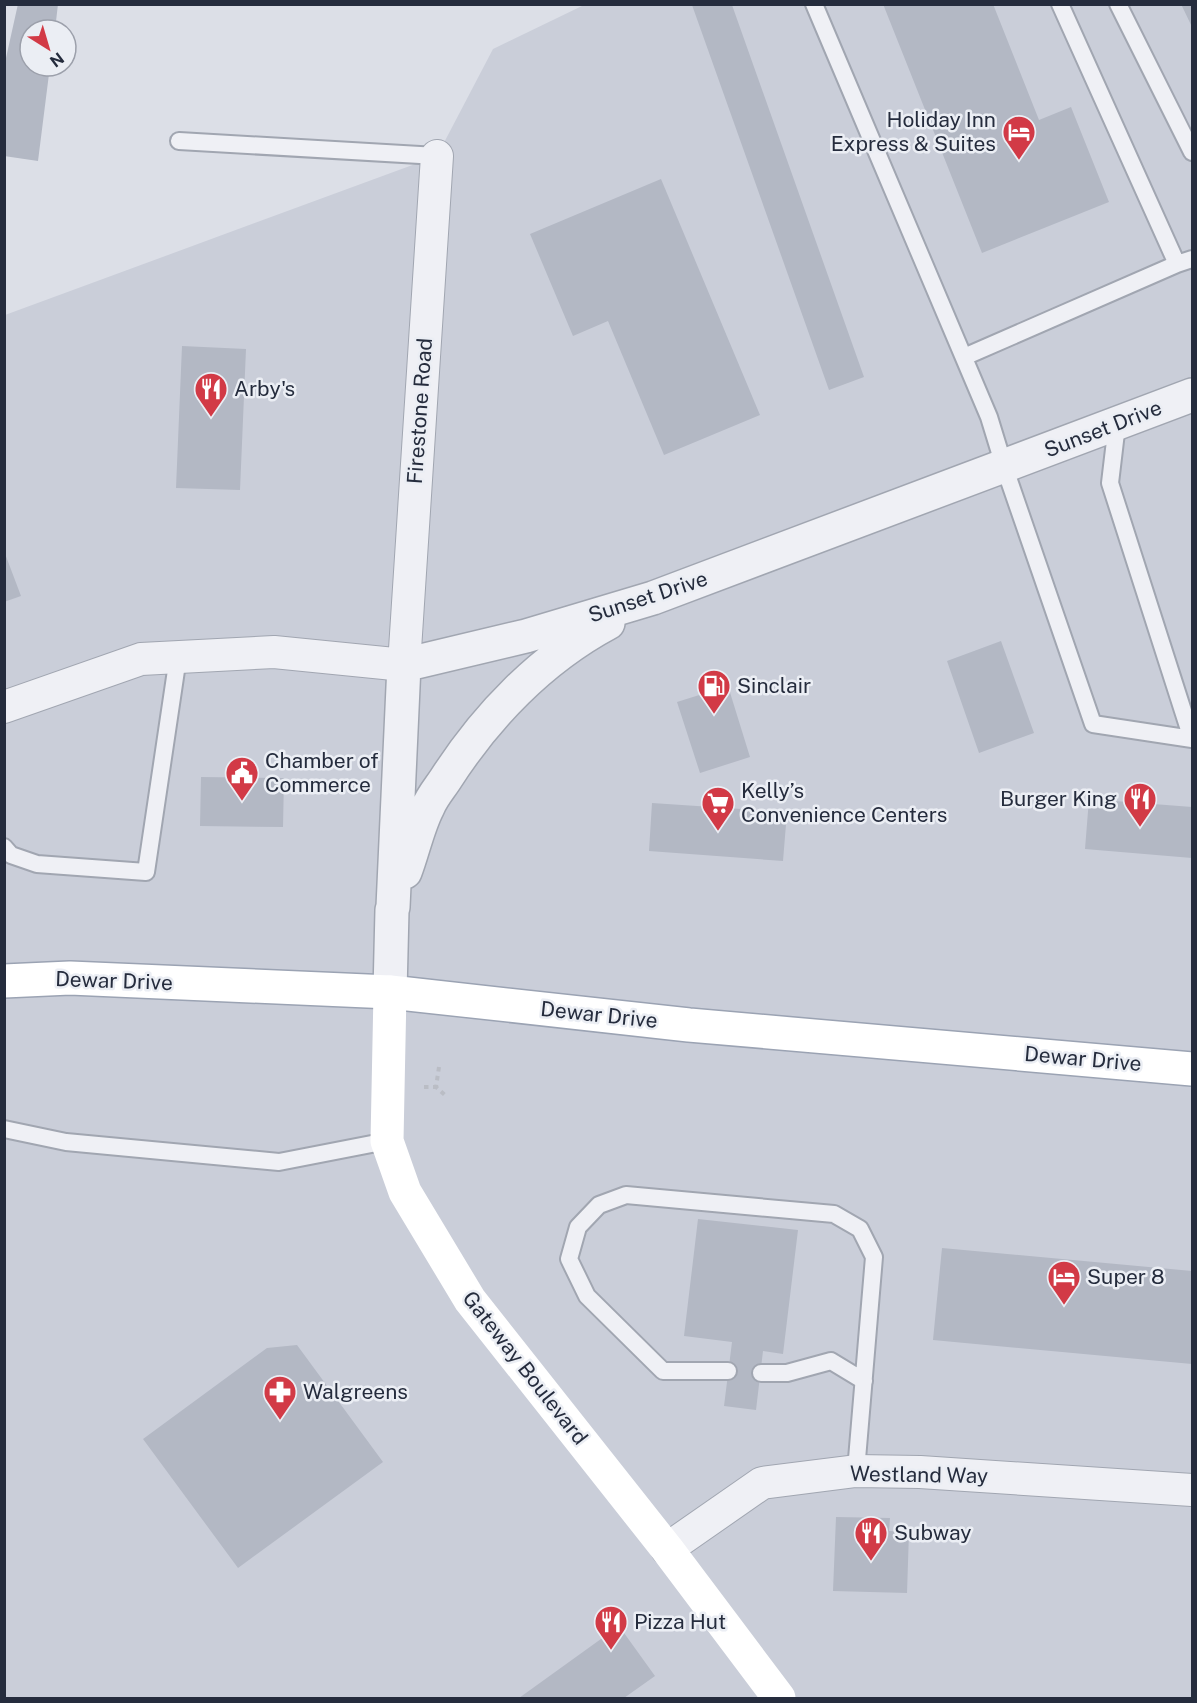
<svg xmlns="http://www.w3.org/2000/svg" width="1197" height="1703" font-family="'Public Sans',sans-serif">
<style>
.built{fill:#caced9}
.building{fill:#b3b8c4}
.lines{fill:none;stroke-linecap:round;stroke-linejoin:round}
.service-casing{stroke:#a1a6b1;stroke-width:20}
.minor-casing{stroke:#a1a6b1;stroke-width:34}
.tertiary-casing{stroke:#a1a6b1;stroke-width:36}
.primary-casing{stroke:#9ba3b3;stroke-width:36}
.path{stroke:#babdc5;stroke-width:4;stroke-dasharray:4.5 4.5;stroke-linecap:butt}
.service{stroke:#eff0f5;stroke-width:16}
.minor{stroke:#eff0f5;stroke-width:32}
.tertiary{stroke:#eff0f5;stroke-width:33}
.secondary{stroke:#fff;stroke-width:33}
.primary{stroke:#fff;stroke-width:33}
.labels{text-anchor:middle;stroke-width:5;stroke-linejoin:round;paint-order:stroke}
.poi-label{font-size:21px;fill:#252c3d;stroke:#ebeef4;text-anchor:start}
.street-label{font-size:21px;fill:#252c3d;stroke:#ebeef4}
</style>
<rect width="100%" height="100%" fill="#dcdfe7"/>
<path class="built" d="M584,5H1192V1698H5V315L437,156L493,49Z"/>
<path class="building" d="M18,4H58L55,30H30V66H50L38,161L4,156V67Z
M883,4H993L1039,120L1071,107L1109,202L982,253Z
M1181,4H1192V27Z
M692,5H732L864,377L829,390Z
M661,179L760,415L664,455L608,321L573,336L530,234Z
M182,346L246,349L240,490L176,488Z
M4,551L21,596L4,602Z
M1001,641L1034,733L979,753L947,661Z
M728,686L750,757L700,773L677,702Z
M201,777L284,778L283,827L200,826Z
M1089,799L1192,807V858L1085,849Z
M652,803L787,812L783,861L649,851Z
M698,1219L798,1230L783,1354L763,1351L756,1410L724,1406L732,1342L684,1336Z
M942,1248L1192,1271V1364L933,1340Z
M297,1345L383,1462L238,1568L143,1439L267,1348Z
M836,1517L890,1518L889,1531L909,1532L907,1593L833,1591Z
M619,1626L655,1676L624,1698H519Z"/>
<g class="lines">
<g class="service-casing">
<path id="service" d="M814,4L989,417L1004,466L1093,724L1192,739L1110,483L1117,424
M1060,4L1177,264
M1118,4L1192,152
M179,141L437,156
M964,357L1177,264L1192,259
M4,847L11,855L37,864L146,872L178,657
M4,1129L66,1142L279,1162L387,1141
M728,1371H663L587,1296L569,1259L578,1227L599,1205L626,1195L834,1214L860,1229L874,1257L856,1471
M761,1373H787L831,1361L864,1381"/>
</g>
<g class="minor-casing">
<path id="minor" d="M4,707L141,659L274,652L404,665L437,156
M667,1549L762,1483L856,1471L920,1472L1192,1490"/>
</g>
<g class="tertiary-casing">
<path id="tertiary" d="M405,872C413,851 418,826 428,807C432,797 439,789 445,780C486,716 541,659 608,623
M390,992L392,910L393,907L404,665L526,636L653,598L1192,395"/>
</g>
<g class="primary-casing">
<path id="primary" d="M4,981L70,978L390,992L689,1025L1192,1069"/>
</g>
<path class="path" d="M439,1067L436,1087L447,1097
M424,1087H436"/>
<use href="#service" class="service"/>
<use href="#minor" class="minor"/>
<use href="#tertiary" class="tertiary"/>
<path class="secondary" d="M390,992L387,1141L405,1192L470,1300L667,1549L779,1698"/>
<use href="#primary" class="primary"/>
</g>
<defs>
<g id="hotel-pin" transform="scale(1.725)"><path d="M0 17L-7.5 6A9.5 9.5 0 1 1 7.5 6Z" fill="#d23a46" stroke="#ebeef4"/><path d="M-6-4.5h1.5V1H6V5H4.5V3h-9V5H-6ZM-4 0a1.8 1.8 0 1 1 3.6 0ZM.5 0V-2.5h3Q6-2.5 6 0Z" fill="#fff"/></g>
<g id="restaurant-pin" transform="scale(1.725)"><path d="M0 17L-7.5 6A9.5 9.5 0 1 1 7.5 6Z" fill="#d23a46" stroke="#ebeef4"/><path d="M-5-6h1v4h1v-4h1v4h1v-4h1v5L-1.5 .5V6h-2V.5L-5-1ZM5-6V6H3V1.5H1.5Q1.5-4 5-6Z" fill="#fff"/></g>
<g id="fuel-pin" transform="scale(1.725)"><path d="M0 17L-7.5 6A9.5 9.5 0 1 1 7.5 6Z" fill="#d23a46" stroke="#ebeef4"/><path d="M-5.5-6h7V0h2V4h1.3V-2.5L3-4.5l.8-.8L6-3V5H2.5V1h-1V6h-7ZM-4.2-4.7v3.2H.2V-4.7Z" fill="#fff"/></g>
<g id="civic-pin" transform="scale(1.725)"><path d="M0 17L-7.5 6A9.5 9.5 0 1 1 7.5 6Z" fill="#d23a46" stroke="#ebeef4"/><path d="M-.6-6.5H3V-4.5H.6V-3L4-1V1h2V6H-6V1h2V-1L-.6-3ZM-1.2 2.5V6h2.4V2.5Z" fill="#fff"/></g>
<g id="supermarket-pin" transform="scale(1.725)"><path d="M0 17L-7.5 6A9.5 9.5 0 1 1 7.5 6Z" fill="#d23a46" stroke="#ebeef4"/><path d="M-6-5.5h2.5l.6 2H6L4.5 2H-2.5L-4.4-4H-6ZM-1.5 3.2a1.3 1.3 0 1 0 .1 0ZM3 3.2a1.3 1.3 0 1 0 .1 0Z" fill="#fff"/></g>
<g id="pharmacy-pin" transform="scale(1.725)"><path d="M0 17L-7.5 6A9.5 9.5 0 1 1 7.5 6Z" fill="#d23a46" stroke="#ebeef4"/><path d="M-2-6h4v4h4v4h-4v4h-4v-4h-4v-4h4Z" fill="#fff"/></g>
</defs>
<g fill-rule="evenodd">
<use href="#hotel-pin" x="1019" y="132"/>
<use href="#restaurant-pin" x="211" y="389"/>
<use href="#fuel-pin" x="714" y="686"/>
<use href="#civic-pin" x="242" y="773"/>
<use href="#restaurant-pin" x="1140" y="799"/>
<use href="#supermarket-pin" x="718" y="803"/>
<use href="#hotel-pin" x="1064" y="1277"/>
<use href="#pharmacy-pin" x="280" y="1392"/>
<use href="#restaurant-pin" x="871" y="1533"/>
<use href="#restaurant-pin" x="611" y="1622"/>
</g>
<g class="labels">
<g class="poi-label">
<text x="996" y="127" text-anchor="end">Holiday Inn<tspan x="996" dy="24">Express &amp; Suites</tspan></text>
<text x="234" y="396">Arby's</text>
<text x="737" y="693">Sinclair</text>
<text x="265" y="768">Chamber of<tspan x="265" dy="24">Commerce</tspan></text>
<text x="741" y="798">Kelly’s<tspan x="741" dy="24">Convenience Centers</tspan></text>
<text x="1117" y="806" text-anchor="end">Burger King</text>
<text x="1087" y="1284">Super 8</text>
<text x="303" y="1399">Walgreens</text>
<text x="894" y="1540">Subway</text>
<text x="634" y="1629">Pizza Hut</text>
</g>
<g class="street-label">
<text transform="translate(420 411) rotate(-86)" y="7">Firestone Road</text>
<text transform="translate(1103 429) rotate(-21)" y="7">Sunset Drive</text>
<text transform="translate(648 597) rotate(-18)" y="7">Sunset Drive</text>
<text transform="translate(114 981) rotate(2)" y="7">Dewar Drive</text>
<text transform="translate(599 1015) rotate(6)" y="7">Dewar Drive</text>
<text transform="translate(1083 1059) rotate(5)" y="7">Dewar Drive</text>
<text transform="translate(525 1368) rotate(52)" y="7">Gateway Boulevard</text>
<text transform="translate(919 1475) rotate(1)" y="7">Westland Way</text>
</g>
</g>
<rect width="1197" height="1703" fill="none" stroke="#252c3d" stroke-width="12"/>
<g transform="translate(48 48) rotate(143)"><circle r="28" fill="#ebeef4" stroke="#9ca0ab" stroke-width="1.5"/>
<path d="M0-4.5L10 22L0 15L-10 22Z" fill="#d23a46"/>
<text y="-9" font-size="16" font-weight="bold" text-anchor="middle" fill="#252c3d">N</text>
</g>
</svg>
